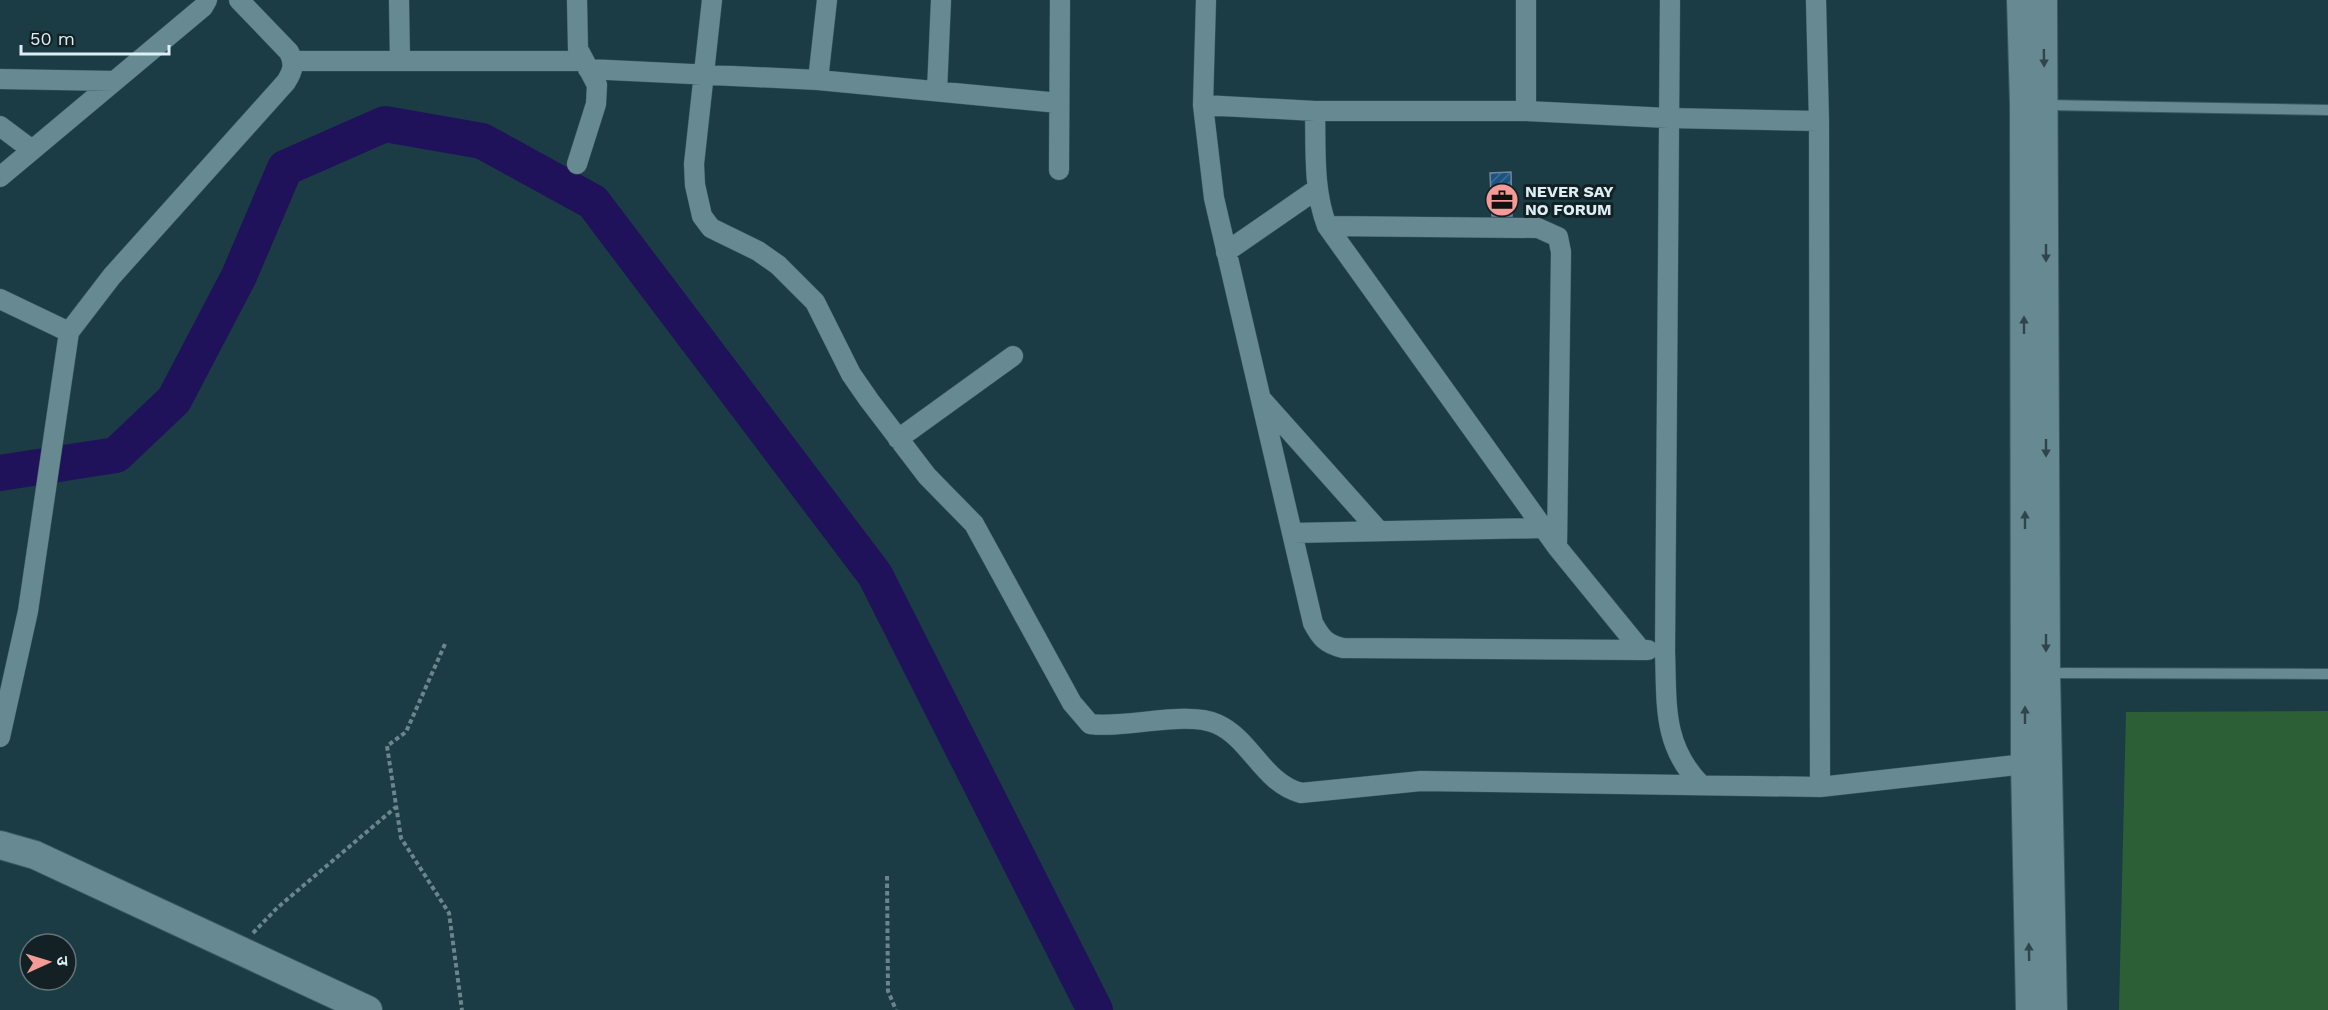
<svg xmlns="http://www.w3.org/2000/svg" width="2328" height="1010" font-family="'Work Sans','Noto Sans Devanagari',sans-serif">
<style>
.grass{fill:#2d5f36}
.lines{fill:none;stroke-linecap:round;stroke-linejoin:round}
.river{stroke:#1f115a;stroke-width:36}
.building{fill:url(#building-hatch);stroke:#70859b;stroke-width:1.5}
.lane-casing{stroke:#39585f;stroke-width:12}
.street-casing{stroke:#39585f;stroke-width:21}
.secondary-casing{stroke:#39585f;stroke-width:30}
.path{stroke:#6a858c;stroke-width:4;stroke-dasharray:4.5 3;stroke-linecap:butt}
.lane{stroke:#668992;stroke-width:10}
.street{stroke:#668992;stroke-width:20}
.secondary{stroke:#668992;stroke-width:28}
.oneway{fill:#30454b}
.labels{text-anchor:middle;stroke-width:6;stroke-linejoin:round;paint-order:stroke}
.poi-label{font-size:16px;font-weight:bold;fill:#ddeff4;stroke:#132125;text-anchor:start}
</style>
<defs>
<pattern id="building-hatch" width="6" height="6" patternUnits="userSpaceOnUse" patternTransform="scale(1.5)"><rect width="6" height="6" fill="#1c5382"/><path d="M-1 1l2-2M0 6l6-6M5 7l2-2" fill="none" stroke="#3d6c94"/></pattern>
</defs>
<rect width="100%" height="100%" fill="#1b3c44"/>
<path class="grass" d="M2328,711V1010H2119L2126,712Z"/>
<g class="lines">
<path class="river" d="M0,473L116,455L174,400L239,276L285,168L385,124L482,141L593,202L875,575L1095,1010"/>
</g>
<path class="building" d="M1511,172L1512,216H1492L1490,173Z"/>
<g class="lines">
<g class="lane-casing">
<path id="lane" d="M2045,105L2328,110
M2046,673L2328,674"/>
</g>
<g class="street-casing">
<path id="street" d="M399,0L400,61
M577,0L578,49L597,85L596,104L577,164
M712,0L694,164L695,185L702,216L711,228L758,251L778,265L815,302L851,374L869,400L927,476L974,524L1072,703L1090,724C1125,729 1187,710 1217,724C1251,739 1263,783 1301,793L1421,781L1820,787L2025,764
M1206,0L1203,105L1214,198L1313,623C1321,638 1326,644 1343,648L1641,650
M1526,0V111
M1670,0L1665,652C1667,704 1662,745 1701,785
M1816,0L1819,121L1820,787
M293,61H582
M588,69L818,80L1059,103
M0,79L114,81
M818,80L827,0
M937,91L941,0
M1203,105L1315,111H1526L1668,118L1819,121
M1315,111C1316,149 1313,190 1327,226L1557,547L1641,650H1648
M0,126L32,150
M1059,170L1060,0
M0,177L203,7L207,0
M1327,226L1538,228L1558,237L1561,252L1557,547
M1226,252L1317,189
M0,299L69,332L112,276L286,82C293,71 295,64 289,52L239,0
M1263,401L1379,531
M898,439L1013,356
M1292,533L1544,528
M0,737L28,611L69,332"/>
</g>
<g class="secondary-casing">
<path id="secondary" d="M2021,0L2024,104L2025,764L2030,1010
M2043,0L2046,673L2053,1010
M0,845L35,855L368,1010"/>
</g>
<path class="path" d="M445,644L406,732L387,746L401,838L449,913L462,1010
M887,876L888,991L896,1010
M253,933L277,908L396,807"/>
<use href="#lane" class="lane"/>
<use href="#street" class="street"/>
<use href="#secondary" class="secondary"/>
</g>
<defs><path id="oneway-solid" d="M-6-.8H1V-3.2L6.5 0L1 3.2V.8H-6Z" transform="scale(1.5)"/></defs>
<g class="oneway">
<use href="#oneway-solid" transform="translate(2044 58) rotate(89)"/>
<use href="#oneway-solid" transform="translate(2046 253) rotate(90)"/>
<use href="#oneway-solid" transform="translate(2024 325) rotate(-90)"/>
<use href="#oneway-solid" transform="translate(2046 448) rotate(90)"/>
<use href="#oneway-solid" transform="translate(2025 520) rotate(-90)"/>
<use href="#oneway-solid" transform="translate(2046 643) rotate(90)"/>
<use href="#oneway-solid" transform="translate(2025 715) rotate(-90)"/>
<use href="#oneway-solid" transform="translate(2029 952) rotate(-91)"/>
</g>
<defs>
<g id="office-disc" transform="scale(1.725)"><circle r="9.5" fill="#f59b97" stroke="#132125"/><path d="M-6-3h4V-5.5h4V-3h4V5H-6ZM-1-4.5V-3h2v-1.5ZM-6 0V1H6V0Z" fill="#111"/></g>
</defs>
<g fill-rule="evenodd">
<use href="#office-disc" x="1502" y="200"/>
</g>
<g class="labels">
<g class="poi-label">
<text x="1525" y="197">NEVER SAY<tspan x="1525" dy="18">NO FORUM</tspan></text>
</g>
</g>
<g transform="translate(48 962) rotate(86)"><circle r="28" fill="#132125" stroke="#647378" stroke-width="1.5"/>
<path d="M0-4.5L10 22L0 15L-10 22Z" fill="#f59b97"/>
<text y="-9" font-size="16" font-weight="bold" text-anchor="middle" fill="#ddeff4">उ</text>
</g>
<path d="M21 45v9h148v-9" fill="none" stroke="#ddeff4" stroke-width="3"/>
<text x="30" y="45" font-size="18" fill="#ddeff4" stroke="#132125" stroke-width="4.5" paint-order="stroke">50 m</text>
</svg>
